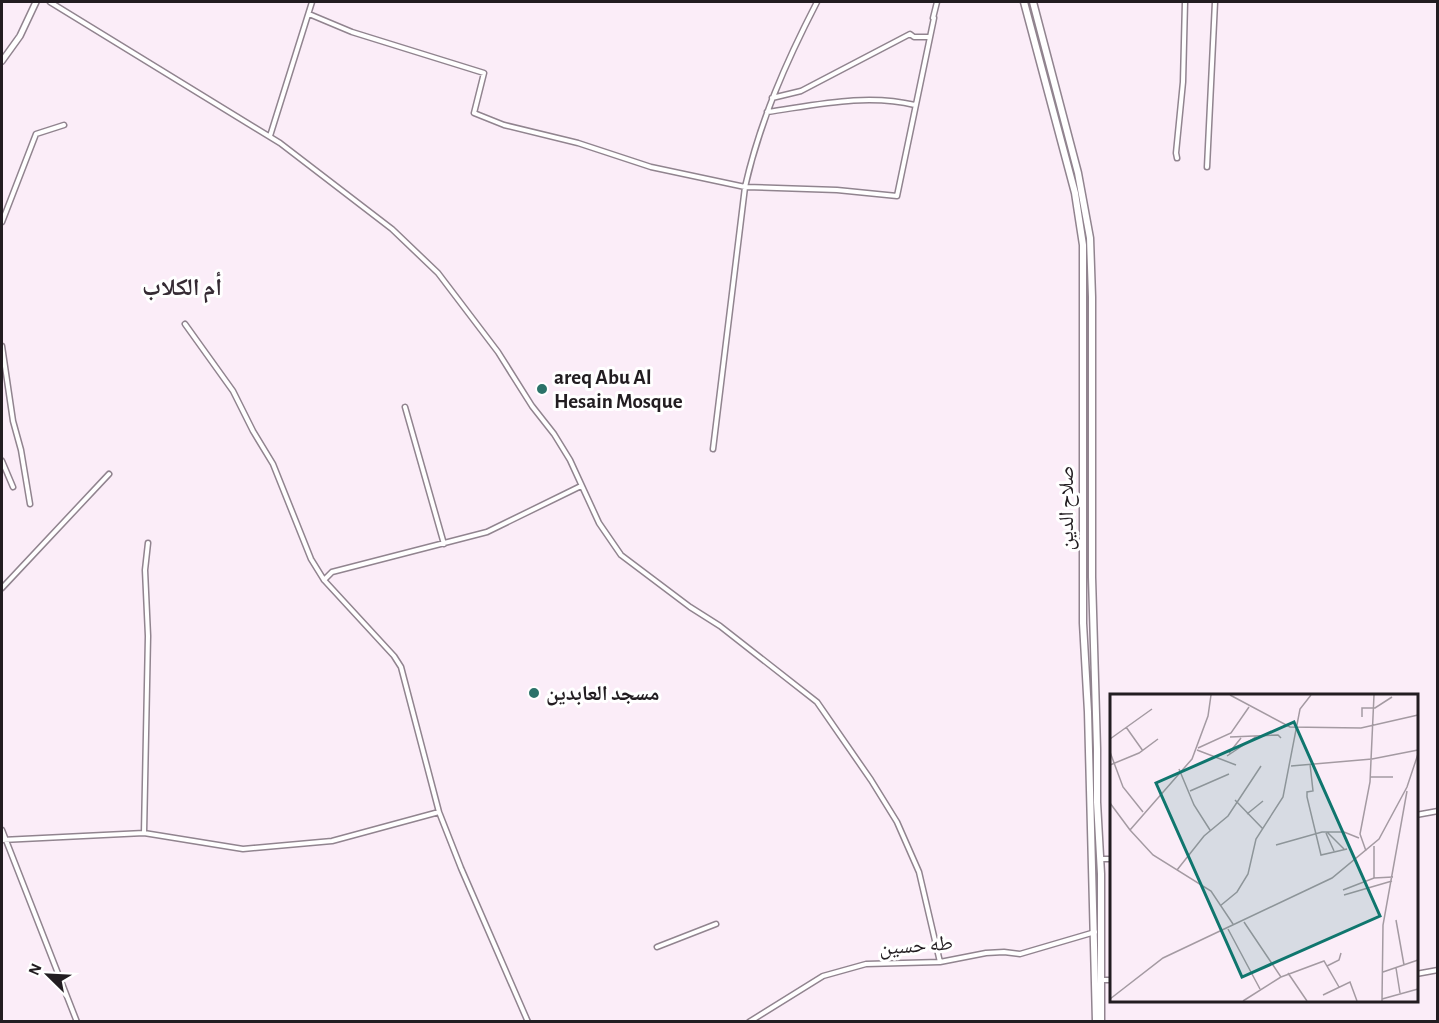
<svg xmlns="http://www.w3.org/2000/svg" width="1439" height="1023" font-family="'Alegreya Sans','Noto Naskh Arabic',sans-serif">
<style>
.lines{fill:none;stroke-linecap:round;stroke-linejoin:round}
.minor-casing{stroke:#91848f;stroke-width:7}
.major-casing{stroke:#91848f;stroke-width:8}
.highway-casing{stroke:#91848f;stroke-width:9}
.minor{stroke:#fff;stroke-width:4}
.major{stroke:#fff;stroke-width:5}
.highway{stroke:#fff;stroke-width:6}
.poi-dot{fill:#2b7269;stroke:#fff;stroke-width:2}
.labels{text-anchor:middle;stroke-width:6;stroke-linejoin:round;paint-order:stroke}
.poi-label{font-size:21px;font-weight:bold;fill:#221d21;stroke:#fff;text-anchor:start}
.street-label{font-size:21px;fill:#221d21;stroke:#fff}
.quarter-label{font-size:24px;font-weight:bold;fill:#352a33;stroke:#fff}
.inset-road{fill:none;stroke:#a49aa2;stroke-width:1.5}
.view{fill:#0f766e;fill-opacity:0.15;stroke:#0f766e;stroke-width:3}
.inset-edge{fill:none;stroke:#221d21;stroke-width:3}
</style>
<rect width="100%" height="100%" fill="#fbedf8"/>
<g class="lines">
<g class="minor-casing">
<path id="minor" d="M50,2L280,143L392,229L438,273L498,352L532,406L554,434L570,460L599,523L621,555L690,607L720,626L817,702L871,780L897,822L919,872L940,962
M309,14L352,32L484,73L474,113L504,125L578,143L651,167L745,187L837,190L897,196L934,18
M933,18L937,2
M772,98L801,91L910,34L914,37H928
M767,112C816,105 866,93 915,105
M270,136L312,2
M1177,158L1176,153L1183,82L1185,2
M1207,167L1215,2
M2,222L36,134L64,125
M185,324L233,391L253,431L273,464L311,559L324,580L394,656L401,667L439,812L461,868L528,1022
M2,346L13,421L21,450L30,504
M405,407L444,544
M713,449L745,187C760,121 786,62 817,2
M2,461L13,487
M324,580L332,572L487,532L581,486
M2,588L109,474
M1416,815L1438,811
M2,830L77,1022
M144,833L148,636L145,570L148,543
M2,840L144,833L243,849L332,841L439,812
M1100,859H1112
M657,947L716,924
M1416,974L1438,970
M1102,980H1112
M749,1022L823,976L866,964L940,962L986,953L1004,952L1020,954L1095,932"/>
</g>
<g class="major-casing">
<path id="major" d="M2,61L20,36L36,2"/>
</g>
<g class="highway-casing">
<path id="highway" d="M1024,2L1075,193L1083,245V623L1088,712L1096,1022
M1033,2L1078,173L1090,238L1092,297V577L1097,749V802L1101,874V1022"/>
</g>
<use href="#minor" class="minor"/>
<use href="#major" class="major"/>
<use href="#highway" class="highway"/>
</g>
<g class="poi-dot">
<circle cx="542" cy="389" r="6"/>
<circle cx="534" cy="693" r="6"/>
</g>
<g class="labels">
<g class="poi-label">
<text x="554" y="384">areq Abu Al<tspan x="554" dy="24">Hesain Mosque</tspan></text>
<text x="546" y="700">مسجد العابدين</text>
</g>
<g class="street-label">
<text transform="translate(1066 508) rotate(-90)" y="7">صلاح الدين</text>
<text transform="translate(916 945) rotate(-4)" y="7">طه حسين</text>
</g>
<g class="quarter-label">
<text x="182" y="295">أم الكلاب</text>
</g>
</g>
<g transform="translate(1110 694)">
<rect width="308" height="308" fill="#fbedf8"/>
<path class="inset-road" d="M101,1L98,22L82,65L20,136L43,161L101,197L123,230M120,1L180,33L251,34L308,21M252,23V14H265L282,3M16,33L33,57M120,43L168,41L171,44M0,45L42,15M88,54L121,39L139,13M87,56L126,71M0,58L13,93L33,118M119,59L131,44M117,62L147,42M200,70L203,97L197,98V103L211,161L237,155M0,71L29,59L48,45M181,72L262,65L308,56M69,75L84,111L100,136M260,83H283M80,97L119,80M125,106L153,135M0,109L20,136M137,120L153,107M217,138L234,155M216,139L224,157M166,151L212,138H234L249,144M264,152V184M256,157L250,140L260,88L264,1M67,176L94,142L118,122L151,72M233,196L264,184L283,183M234,201L282,187M110,212L127,198L138,180L146,145L173,103L190,15L201,1M286,226L294,271M118,235L150,295M217,272L229,266L231,259M286,274L290,299M273,278L308,266M178,279L197,307M171,283L214,267L229,293M213,301L240,288L247,307M0,305L53,264L222,184L269,145L297,93L308,60M272,305L308,295M133,307L171,283L134,228M272,307L273,231L297,97"/>
<path class="view" d="M184,28L270,222L132,283L46,89Z"/>
<rect width="308" height="308" class="inset-edge"/>
</g>
<rect width="1439" height="1023" fill="none" stroke="#221d21" stroke-width="6"/>
<g transform="translate(48 975) rotate(294)" stroke="#ffffff" stroke-width="4.5" paint-order="stroke">
<path d="M0-4.5L10 22L0 15L-10 22Z" fill="#221d21"/>
<text y="-9" font-size="16" font-weight="bold" text-anchor="middle" fill="#221d21">N</text>
</g>
</svg>
